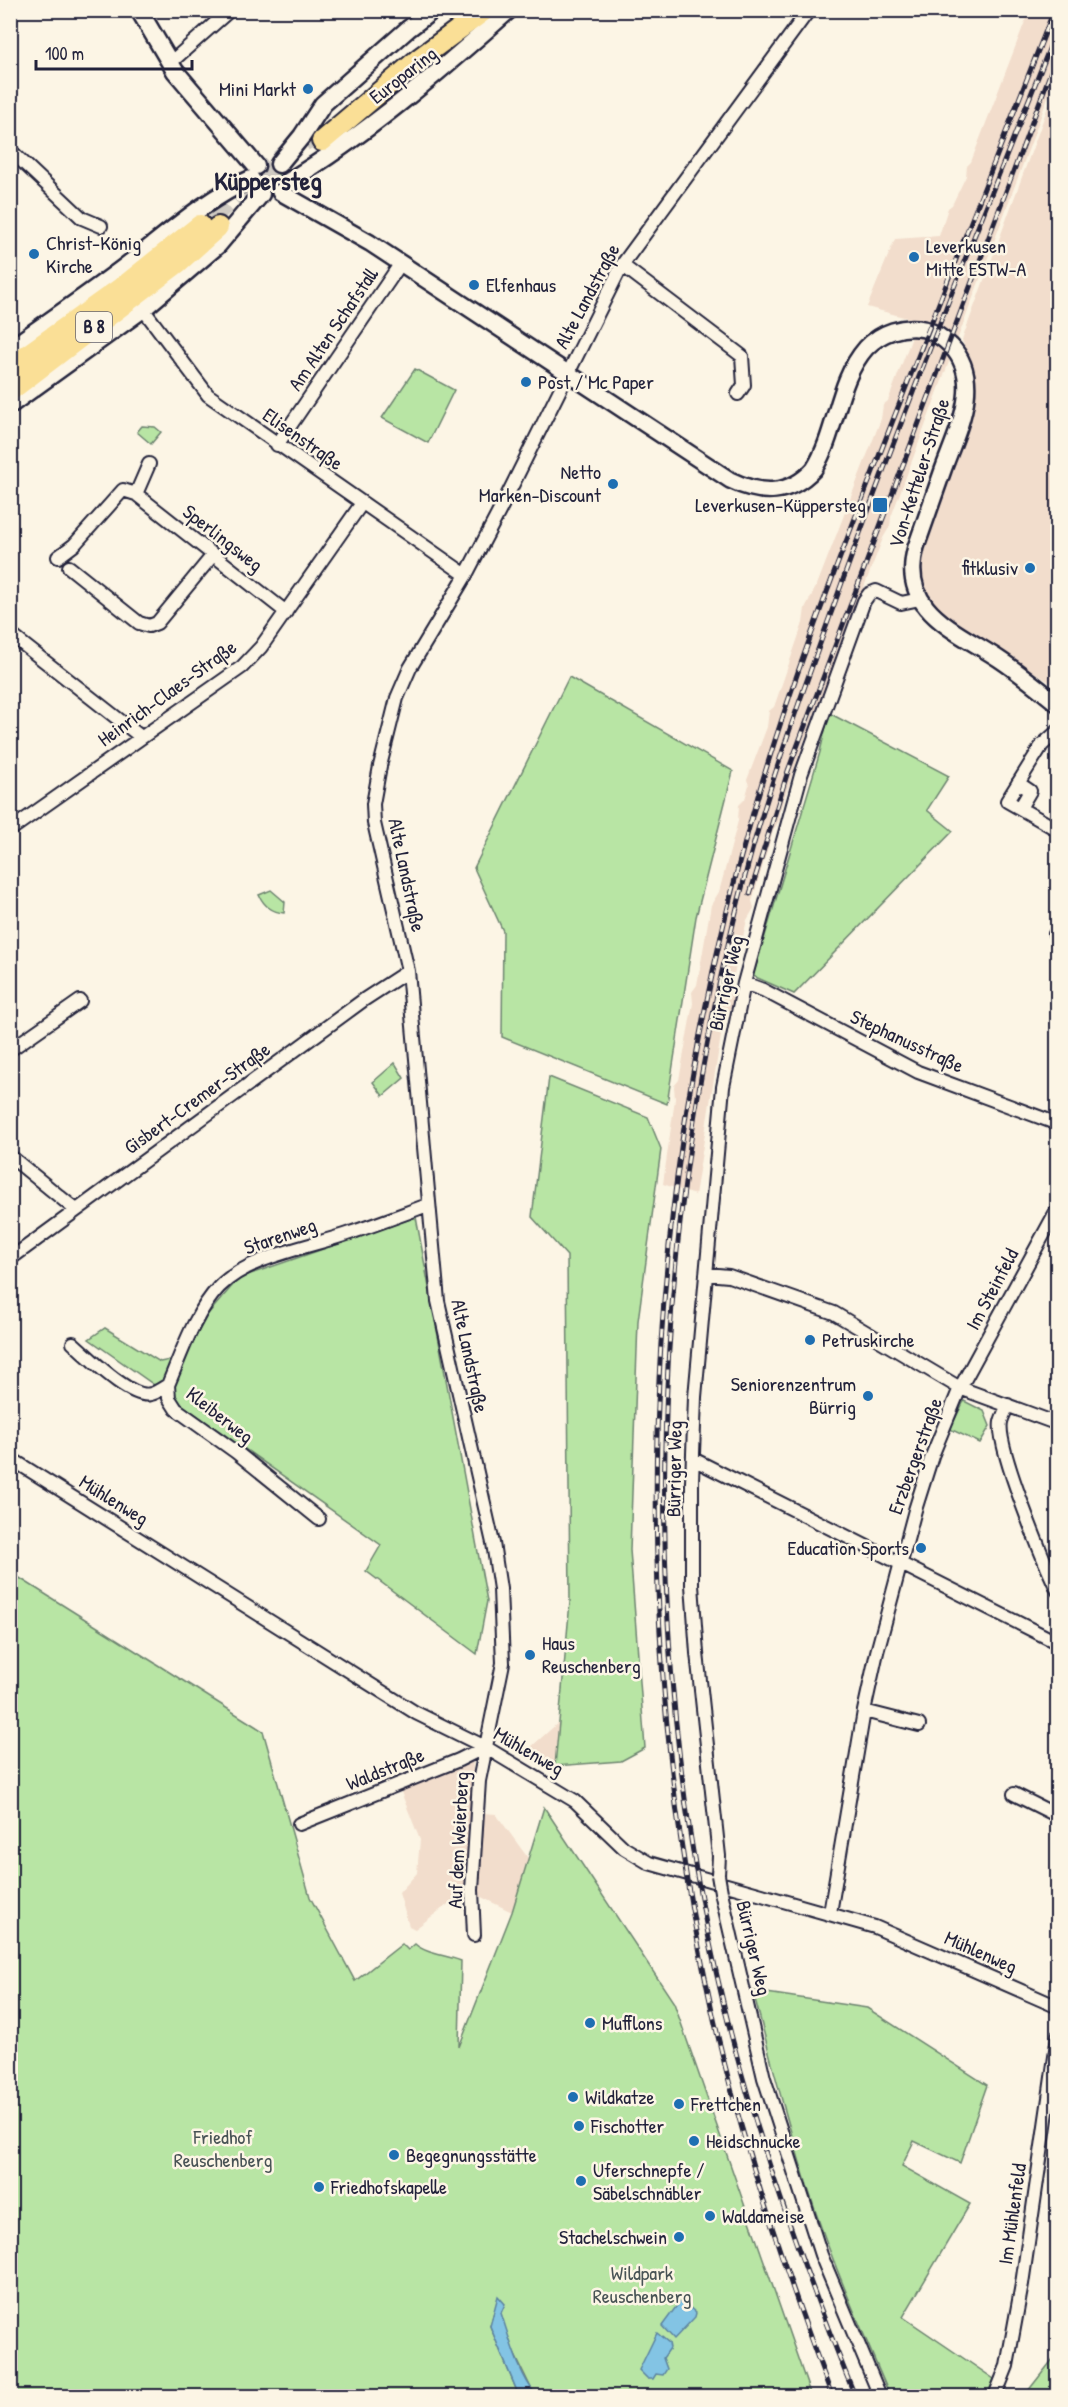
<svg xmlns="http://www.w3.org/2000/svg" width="1068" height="2407" font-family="'Patrick Hand',sans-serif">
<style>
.built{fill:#f2ddcc}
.green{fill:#b8e5a4;stroke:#6d8470;stroke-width:1.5}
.water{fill:#83c4e4;stroke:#5c83a0;stroke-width:1.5}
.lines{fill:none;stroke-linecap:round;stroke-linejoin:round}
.trunk-tunnel{stroke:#d0cbc3;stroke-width:20;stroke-dasharray:20 10;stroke-linecap:butt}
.minor-casing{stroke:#22223b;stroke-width:16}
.tertiary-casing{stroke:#22223b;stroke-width:20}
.secondary-casing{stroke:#22223b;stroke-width:21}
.trunk-casing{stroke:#22223b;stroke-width:24}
.minor{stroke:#fcf5e5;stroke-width:12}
.tertiary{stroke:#fcf5e5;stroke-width:15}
.secondary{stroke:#fcf5e5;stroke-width:16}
.trunk{stroke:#fadf96;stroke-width:20}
.rail-casing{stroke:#22223b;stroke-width:5}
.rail{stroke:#fcf5e5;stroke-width:3;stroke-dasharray:9;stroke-linecap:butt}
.minor-bridge-casing{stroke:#22223b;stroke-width:16;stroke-linecap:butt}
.minor-bridge{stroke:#fcf5e5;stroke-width:12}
.poi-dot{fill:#1f6fb2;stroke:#fcf5e5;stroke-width:2}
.labels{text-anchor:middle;stroke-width:5;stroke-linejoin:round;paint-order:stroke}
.shield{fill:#fcf5e5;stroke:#63616e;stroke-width:1.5}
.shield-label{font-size:18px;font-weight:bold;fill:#22223b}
.street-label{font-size:20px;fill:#22223b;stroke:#fcf5e5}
.poi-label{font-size:20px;fill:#22223b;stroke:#fcf5e5;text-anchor:start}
.park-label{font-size:20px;fill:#485355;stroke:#fcf5e5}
.district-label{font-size:26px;font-weight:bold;fill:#22223b;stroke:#fcf5e5}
</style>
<rect width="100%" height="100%" fill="#fcf5e5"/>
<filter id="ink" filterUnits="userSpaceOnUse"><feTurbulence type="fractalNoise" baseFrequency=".0167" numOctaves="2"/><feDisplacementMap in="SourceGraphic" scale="12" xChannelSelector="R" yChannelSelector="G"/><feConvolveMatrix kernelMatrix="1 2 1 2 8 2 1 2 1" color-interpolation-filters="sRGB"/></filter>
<g filter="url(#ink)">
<path class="built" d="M1029,11H1057V73L891,517L890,526L883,538L812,721L813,726L806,736L779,813L780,819L773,831L752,901L754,908L747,920L730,991L734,1001L733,1008L725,1011L695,1195L663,1184L675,1099L674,1086L679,1080L693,1003L692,992L697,985L711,905L719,892L738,821L739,805L745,799L749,785L747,780L767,727L769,711L774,707L803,623L805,608L817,585L881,419L883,405L888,401L918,321L867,307L895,239L939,236L948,208L952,205L966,176L967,166L971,162Z
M1057,82V687L956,623L932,605L923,591L917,568L974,402V372L962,340Z
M559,1722L555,1766L550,1771L522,1755Z
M473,1759L471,1812L496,1814L528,1858L512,1912L467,1890L415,1929L409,1926L399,1893L417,1873L420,1840L399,1787Z"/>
<path class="green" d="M259 178a10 10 0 1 1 20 0a10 10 0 1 1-20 0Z
M415,369L454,390L428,443L382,418Z
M142,426L155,427L161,432L151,444L137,432Z
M569,677L733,771L696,917L667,1104L502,1037L503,931L474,868Z
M829,713L949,776L927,810L953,831L794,994L753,976L820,752Z
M271,890L285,902L284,913C272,912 264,906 259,895Z
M395,1063L404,1078L383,1096L373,1082Z
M549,1077L648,1117L661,1149L638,1321L630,1550L645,1748L621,1761L555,1766L570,1602L567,1256L532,1217Z
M416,1217L487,1601L477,1654L366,1571L381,1545L89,1339L105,1328L160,1362L185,1357L208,1314L239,1278Z
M964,1401L984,1411L990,1426L980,1443L950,1429Z
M10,1572L263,1731L310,1897L355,1981L402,1944L408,1950L415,1944C426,1954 447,1955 461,1961L459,2047L512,1912L544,1807L674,2003L811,2396H535L494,2312L490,2326L519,2396H11Z
M753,1991L867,2008L987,2085L960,2163L914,2141L902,2166L970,2204L903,2317L994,2379L987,2396H890C864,2335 837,2274 815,2210C791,2138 772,2064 753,1991Z
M1057,2354V2396H1024Z"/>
<path class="water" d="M498,2296L505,2304L501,2313C510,2340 519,2375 537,2396H519L490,2326Z
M681,2300L696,2313L695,2317L674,2339L662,2326Z
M657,2333L669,2343L670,2348L663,2358L667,2369L663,2375L656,2374L653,2379H648L639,2370Z"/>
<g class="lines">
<path class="trunk-tunnel" d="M210,217L295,147L317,133"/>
<g class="minor-casing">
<path id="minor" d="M170,63L230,10
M10,150L82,218L101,226
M622,265L742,356L744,385L738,394
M143,309L208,395L466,575
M277,445L401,263
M149,464L136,494L286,612
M58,557L74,545L123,490L136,494
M69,567L139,623L149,626L157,623L213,555
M10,634L141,737
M1058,731L1042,745L1007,801L1058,830
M1018,783L1030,791L1020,808
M10,830L242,667L261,647L362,503
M1055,934L1058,935
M744,983L763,990L918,1072L1058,1124
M10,1050L80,1001
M10,1156L76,1210
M10,1259L365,999L408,971
M706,1274L729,1276L834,1313L960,1388L1058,1424
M73,1343C88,1356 131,1400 151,1394C156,1393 163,1388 168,1385L169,1398L176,1409L236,1452L319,1519
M168,1385C182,1352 194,1314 219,1287C249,1256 310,1247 350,1233C377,1224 403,1214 428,1205
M1008,1405C1006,1410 1002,1417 1001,1422C996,1447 1045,1564 1058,1591
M10,1458L416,1713L485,1747L575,1801L624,1848L649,1863L875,1927L1058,2007
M693,1459L1058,1643
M864,1711L919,1725
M1014,1794L1058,1816
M299,1824L459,1760L485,1747
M718,1875L719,1856L697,1653L692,1585V1482L695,1397L723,1087L744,983L801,775L864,601L869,594L876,591L901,603L920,599
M721,1892L764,2078L821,2255L880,2396
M830,1913L864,1711L877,1652L915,1510L932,1456L960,1388L1058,1208
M474,1935L472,1890L479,1781L503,1663L500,1589L493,1543L438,1301L408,971L374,823L373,804L380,766L397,698L410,668L466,575L501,508L622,265L809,10
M995,2396L1007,2366L1022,2284L1058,2036"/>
</g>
<g class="tertiary-casing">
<path id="tertiary" d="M280,192L370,243L730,480C761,495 789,496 814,469C837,432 837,381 866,348C881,332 903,325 924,329C934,332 943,338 951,346C984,381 957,431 943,470C934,495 925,521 916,547C898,610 955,630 999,659C1020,673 1038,688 1058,704"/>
</g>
<g class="secondary-casing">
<path id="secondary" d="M139,10L175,71L256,166
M279,164L302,136L323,104L408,29L433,10
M286,183C366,135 439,72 509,10
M10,349C49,321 89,294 127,265C167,235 205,199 251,179
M10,405L143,309L218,245L261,194"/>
</g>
<g class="trunk-casing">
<path id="trunk" d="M322,141L420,58L485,10
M10,367L126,284L200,225
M10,391L178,263L218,227"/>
</g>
<use href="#minor" class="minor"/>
<use href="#tertiary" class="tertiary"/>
<use href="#secondary" class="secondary"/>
<use href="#trunk" class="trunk"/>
<g class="rail-casing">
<path id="rail" d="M750,894L788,771L1058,53
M832,2396C788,2280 748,2163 719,2041C624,1637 638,1212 753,813C789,686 838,562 886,438C941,296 998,153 1054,10
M855,2396C807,2278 763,2158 731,2034C633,1651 647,1241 749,861C774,769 807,680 839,591C907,401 983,214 1058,27"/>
</g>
<use href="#rail" class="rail"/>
<g class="minor-bridge-casing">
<path id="minor-bridge" d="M718,1875L721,1892"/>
</g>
<use href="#minor-bridge" class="minor-bridge"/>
</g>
</g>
<g class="poi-dot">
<circle cx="308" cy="89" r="6"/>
<circle cx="34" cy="254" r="6"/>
<circle cx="914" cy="257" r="6"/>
<circle cx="474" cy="285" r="6"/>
<circle cx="526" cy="382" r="6"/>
<circle cx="613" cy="484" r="6"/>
<rect x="872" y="497" width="16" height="16" rx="3"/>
<circle cx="1030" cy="568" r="6"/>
<circle cx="810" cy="1340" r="6"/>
<circle cx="868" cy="1396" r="6"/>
<circle cx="921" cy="1548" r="6"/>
<circle cx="530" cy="1655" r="6"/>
<circle cx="590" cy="2023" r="6"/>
<circle cx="573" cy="2097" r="6"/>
<circle cx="679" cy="2104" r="6"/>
<circle cx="579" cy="2126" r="6"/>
<circle cx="694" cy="2141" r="6"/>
<circle cx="394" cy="2155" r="6"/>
<circle cx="581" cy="2181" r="6"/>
<circle cx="319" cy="2187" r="6"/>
<circle cx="710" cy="2216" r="6"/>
<circle cx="679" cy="2237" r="6"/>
</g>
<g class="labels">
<rect class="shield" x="76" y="312" width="36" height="30" rx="4.5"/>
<g class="shield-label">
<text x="94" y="333">B 8</text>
</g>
<g class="street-label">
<text transform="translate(403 75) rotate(-38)" y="7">Europaring</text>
<text transform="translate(587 296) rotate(-62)" y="7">Alte Landstraße</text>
<text transform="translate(333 329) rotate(-56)" y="7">Am Alten Schafstall</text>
<text transform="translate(303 439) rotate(35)" y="7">Elisenstraße</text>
<text transform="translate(919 473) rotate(-72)" y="7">Von-Ketteler-Straße</text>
<text transform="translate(223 538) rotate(38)" y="7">Sperlingsweg</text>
<text transform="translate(167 693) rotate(-36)" y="7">Heinrich-Claes-Straße</text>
<text transform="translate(407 875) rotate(78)" y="7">Alte Landstraße</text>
<text transform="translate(726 983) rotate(-77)" y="7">Bürriger Weg</text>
<text transform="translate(907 1041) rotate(25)" y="7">Stephanusstraße</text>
<text transform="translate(197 1098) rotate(-36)" y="7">Gisbert-Cremer-Straße</text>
<text transform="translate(280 1236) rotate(-19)" y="7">Starenweg</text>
<text transform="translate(992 1289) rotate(-62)" y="7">Im Steinfeld</text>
<text transform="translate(470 1356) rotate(78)" y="7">Alte Landstraße</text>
<text transform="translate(220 1415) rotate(38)" y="7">Kleiberweg</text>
<text transform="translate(915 1456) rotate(-70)" y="7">Erzbergerstraße</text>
<text transform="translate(674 1469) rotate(-89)" y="7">Bürriger Weg</text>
<text transform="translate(114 1500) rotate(32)" y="7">Mühlenweg</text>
<text transform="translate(529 1751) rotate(30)" y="7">Mühlenweg</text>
<text transform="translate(385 1769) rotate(-22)" y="7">Waldstraße</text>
<text transform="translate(458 1840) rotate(-87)" y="7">Auf dem Weierberg</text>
<text transform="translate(754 1948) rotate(77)" y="7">Bürriger Weg</text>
<text transform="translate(981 1952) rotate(24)" y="7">Mühlenweg</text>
<text transform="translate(1012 2214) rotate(-82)" y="7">Im Mühlenfeld</text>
</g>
<g class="poi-label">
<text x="296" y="96" text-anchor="end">Mini Markt</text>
<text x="46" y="250">Christ-König<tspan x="46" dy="23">Kirche</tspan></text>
<text x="926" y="253">Leverkusen<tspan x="926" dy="23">Mitte ESTW-A</tspan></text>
<text x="486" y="292">Elfenhaus</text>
<text x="538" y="389">Post / Mc Paper</text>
<text x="601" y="479" text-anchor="end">Netto<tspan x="601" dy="23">Marken-Discount</tspan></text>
<text x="866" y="512" text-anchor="end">Leverkusen-Küppersteg</text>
<text x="1018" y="575" text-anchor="end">fitklusiv</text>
<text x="822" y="1347">Petruskirche</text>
<text x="856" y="1391" text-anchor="end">Seniorenzentrum<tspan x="856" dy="23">Bürrig</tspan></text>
<text x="909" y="1555" text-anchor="end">Education Sports</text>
<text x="542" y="1650">Haus<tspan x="542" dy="23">Reuschenberg</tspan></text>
<text x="602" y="2030">Mufflons</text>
<text x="585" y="2104">Wildkatze</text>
<text x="691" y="2111">Frettchen</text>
<text x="591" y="2133">Fischotter</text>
<text x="706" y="2148">Heidschnucke</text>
<text x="406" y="2162">Begegnungsstätte</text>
<text x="593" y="2177">Uferschnepfe /<tspan x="593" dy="23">Säbelschnäbler</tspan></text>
<text x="331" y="2194">Friedhofskapelle</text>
<text x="722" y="2223">Waldameise</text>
<text x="667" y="2244" text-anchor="end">Stachelschwein</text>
</g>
<g class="park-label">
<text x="223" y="2144">Friedhof<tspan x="223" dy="23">Reuschenberg</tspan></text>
<text x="642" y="2280">Wildpark<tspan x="642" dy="23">Reuschenberg</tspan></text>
</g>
<g class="district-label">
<text x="268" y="190">Küppersteg</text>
</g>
</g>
<rect width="1068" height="2407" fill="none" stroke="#fcf5e5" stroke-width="36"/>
<rect x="18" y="18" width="1032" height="2371" fill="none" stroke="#22223b" stroke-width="2" filter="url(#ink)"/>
<path d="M36 60v9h156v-9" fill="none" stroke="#22223b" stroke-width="3"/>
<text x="45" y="60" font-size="18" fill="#22223b" stroke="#fcf5e5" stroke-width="4.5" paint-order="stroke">100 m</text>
</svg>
